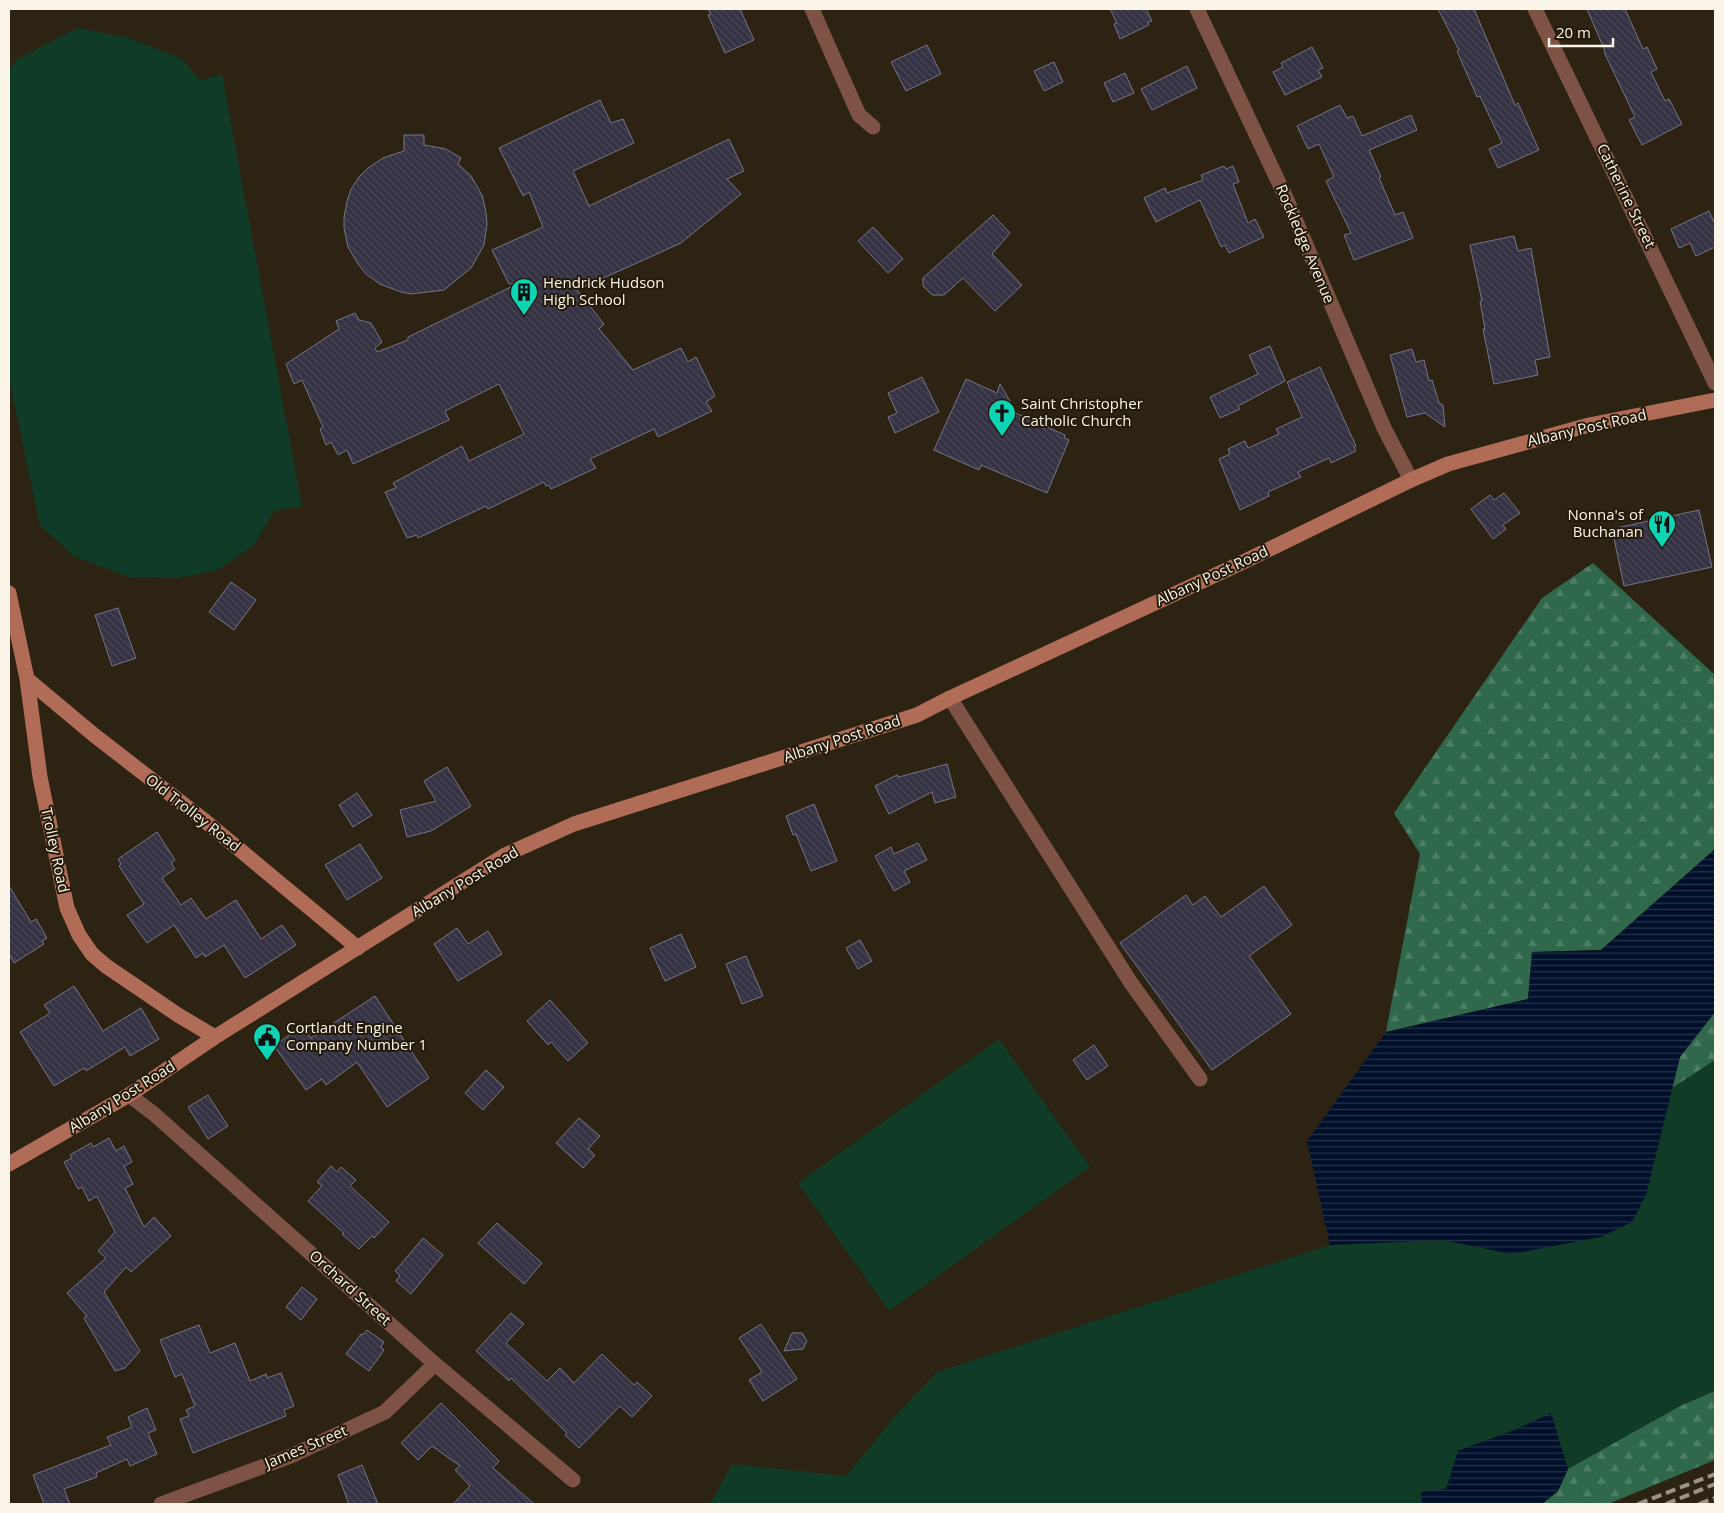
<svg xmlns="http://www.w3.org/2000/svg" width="1724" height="1513" font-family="'Open Sans',sans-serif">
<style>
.green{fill:#103b26}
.forest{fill:url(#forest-firs)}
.water{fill:url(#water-rules)}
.building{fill:url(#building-back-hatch);stroke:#767488}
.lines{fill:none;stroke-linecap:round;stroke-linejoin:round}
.street{stroke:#7e5345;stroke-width:15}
.secondary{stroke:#b06c56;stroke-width:15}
.rail{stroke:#9a9385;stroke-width:4;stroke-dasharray:10 5;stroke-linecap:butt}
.labels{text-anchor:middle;stroke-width:4;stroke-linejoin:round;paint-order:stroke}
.street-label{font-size:15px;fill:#faf4e9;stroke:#231a09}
.poi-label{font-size:15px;fill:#faf4e9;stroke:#231a09;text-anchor:start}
</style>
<defs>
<pattern id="forest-firs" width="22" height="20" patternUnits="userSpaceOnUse" patternTransform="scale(1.25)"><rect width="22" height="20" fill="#2f684b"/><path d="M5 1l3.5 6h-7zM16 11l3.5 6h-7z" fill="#4e7e65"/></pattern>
<pattern id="water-rules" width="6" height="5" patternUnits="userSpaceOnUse" patternTransform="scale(1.25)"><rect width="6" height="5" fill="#00102b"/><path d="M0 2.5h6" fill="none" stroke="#26334a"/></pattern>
<pattern id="building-back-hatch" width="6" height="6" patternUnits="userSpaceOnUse" patternTransform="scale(1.25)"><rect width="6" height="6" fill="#353244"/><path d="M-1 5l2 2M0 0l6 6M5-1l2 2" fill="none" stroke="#494656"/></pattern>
</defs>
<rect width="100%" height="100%" fill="#2c2312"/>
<path class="green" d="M77,28L129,38L182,59L201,81L222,74L302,506L274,511L254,545L218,570L178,578L129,577L73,556L40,525L9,379V71L16,60Z
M999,1039L1090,1167L889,1311L798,1183Z
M1715,1060V1391L1680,1406L1568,1469L1551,1413L1517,1429L1458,1451L1446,1489L1421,1492L1422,1504H710L732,1464L846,1476L896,1415L937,1372L1330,1245L1443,1240L1512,1254L1646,1195L1672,1088Z"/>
<path class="forest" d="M1593,563L1715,675V849L1601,950L1532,952L1528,999L1386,1032L1420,854L1394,813L1542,598Z
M1715,1012V1060L1672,1088L1680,1057Z
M1715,1391V1460L1608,1504H1542L1558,1491L1568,1469L1680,1406Z"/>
<path class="water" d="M1715,849V1012L1680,1057L1646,1195L1632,1222L1601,1237L1512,1254L1443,1240L1330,1245L1307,1141L1386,1032L1528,999L1532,952L1601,950Z
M1551,1413L1568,1469L1558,1491L1542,1504H1422L1421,1492L1446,1489L1458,1451L1517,1429Z"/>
<path class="building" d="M708,9H740L754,40L725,53L708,15L711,14Z
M1110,9H1146L1152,21L1148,22L1149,25L1120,39L1114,24L1117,23Z
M1438,9H1474L1515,105L1518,103L1539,150L1498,168L1489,149L1502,143L1480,96L1477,97L1457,51L1459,50Z
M1587,9H1625L1643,49L1647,47L1657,69L1651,72L1665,101L1669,99L1682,124L1642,145L1629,120L1635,117L1604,52L1605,51Z
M927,45L941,74L906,91L891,62Z
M1312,47L1323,68L1318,70L1322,77L1285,95L1273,72L1283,67L1281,63Z
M1054,62L1063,82L1044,91L1034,71Z
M1187,66L1197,88L1152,110L1141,89Z
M1125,73L1134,93L1113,102L1104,83Z
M600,100L611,123L623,119L634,143L573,171L589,206L729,139L744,171L727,179L741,194L681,243L577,290L604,324L599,329L633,370L681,348L688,362L696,357L715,396L706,402L712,411L658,437L654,429L590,459L596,468L551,489L549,485L546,486L544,482L488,509L486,506L418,538L417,535L407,538L385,492L396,488L393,483L462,446L469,461L524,434L499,384L445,411L449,420L353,464L347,450L338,455L331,442L326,445L320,429L323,427L302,380L294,384L286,364L339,329L336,321L355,313L359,320L371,323L382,342L375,348L377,352L408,340V337L519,283L509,284L492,250L543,227L529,192L523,196L499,148Z
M1340,105L1347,118L1353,116L1362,136L1411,115L1417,130L1369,150L1381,177L1379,178L1395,215L1403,212L1413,238L1354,260L1344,235L1351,233L1326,181L1334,177L1319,144L1308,149L1297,126Z
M404,135H424V145L446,149L461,158L458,164L471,176L482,195L486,212L487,224L484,245L471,268L444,290L411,294L401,292L380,284L366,274L358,264L348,247L344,228V218L347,201L351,189L359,177L368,168L383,158L404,151Z
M1224,166L1226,169L1233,166L1239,182L1233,184L1248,223L1255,219L1264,237L1229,253L1225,245L1221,247L1200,200L1156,222L1144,198L1165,188L1167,193L1203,180L1201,175Z
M1709,211L1715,224V247L1696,256L1690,243L1679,248L1671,229Z
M993,215L1010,233L992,254L1022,285L995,311L963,278L944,295H932L923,286V278Z
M873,227L903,259L888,273L858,241Z
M1514,236L1518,251L1531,248L1550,357L1535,360L1538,375L1494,384L1483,329H1485L1480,301H1482L1470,245Z
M1270,346L1285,381L1238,406L1240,409L1220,418L1210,397L1258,374L1249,355Z
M1412,349L1416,362L1424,360L1429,381L1432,380L1439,403L1443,405L1445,427L1425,413L1407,417L1390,355Z
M1320,367L1356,446L1354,447L1356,451L1331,463L1329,458L1298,472L1301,477L1268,492L1269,496L1240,510L1219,459L1230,454L1228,449L1245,441L1248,448L1279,434L1276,429L1302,417L1287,382Z
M922,377L939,412L895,433L888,417L897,413L888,393Z
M966,379L997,393L1000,384L1011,403L1013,412L1065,435L1064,438L1069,440L1047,493L981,465L979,470L934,450Z
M1504,493L1520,513L1503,525L1506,529L1493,539L1471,509L1490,495L1494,500Z
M1699,510L1712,567L1624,586L1612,529Z
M231,582L256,600L234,630L209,612Z
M118,608L136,658L112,666L95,615Z
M947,764L956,797L935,803L932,792L889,814L875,786L897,775L899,777Z
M447,767L471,806L431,831L407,837L400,810L436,801L424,781Z
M357,793L372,815L353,827L339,805Z
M814,804L837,861L811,871L796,834L793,835L786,816Z
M157,832L175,860L171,863L175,869L162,878L181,905L191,898L206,919L236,900L261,939L282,925L296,945L245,978L224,945L205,957L203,953L196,958L174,925L147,943L127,915L144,904L119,866L121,864L118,859Z
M918,843L927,860L904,871L910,882L894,891L875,856L891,847L894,854Z
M360,844L382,878L347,900L325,865Z
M9,886L31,922L36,919L47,938L42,941L44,944L14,963L9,954Z
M1264,886L1292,925L1249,956L1291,1014L1212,1070L1120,943L1186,895L1193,905L1205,896L1221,917Z
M457,928L468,944L488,931L502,954L458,981L434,944Z
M681,934L696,967L665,981L650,948Z
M860,940L872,961L858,969L846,948Z
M746,956L763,996L742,1004L726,964Z
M74,986L103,1031L141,1008L159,1039L130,1056L125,1047L86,1071L84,1068L54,1086L20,1032L50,1013L44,1005Z
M375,996L429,1078L387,1107L357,1062L326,1085L322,1079L306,1090L274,1046L302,1026L311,1038Z
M550,1000L588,1043L568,1061L551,1042L548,1045L527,1021Z
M1094,1045L1108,1066L1087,1080L1073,1060Z
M486,1070L504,1087L483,1110L465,1093Z
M208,1095L228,1126L208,1139L188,1107Z
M579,1118L600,1136L588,1149L595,1155L583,1168L556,1143Z
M109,1138L116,1151L124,1146L132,1162L124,1166L133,1184L125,1188L144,1227L154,1217L171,1236L131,1272L126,1267L104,1292L140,1351L125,1368L115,1371L84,1318L87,1316L67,1293L106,1258L98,1251L115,1232L97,1196L89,1201L82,1187L78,1189L64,1162L72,1158L70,1155L91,1143L93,1147Z
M331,1166L337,1172L341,1167L356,1180L350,1186L389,1222L374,1238L372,1236L359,1249L342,1234L344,1233L308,1201L322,1186L317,1182Z
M497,1223L542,1263L524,1284L478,1243Z
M423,1238L443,1255L411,1294L396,1281L400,1275L395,1271Z
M302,1287L317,1299L301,1320L286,1307Z
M511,1313L524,1324L506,1343L547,1381L560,1368L574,1383L602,1354L634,1385L637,1382L652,1396L632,1417L620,1406L579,1448L565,1435L567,1433L511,1378L509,1381L476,1351Z
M761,1324L797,1379L763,1401L749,1380L762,1372L739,1338Z
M199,1325L210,1353L235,1343L250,1381L266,1374L267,1378L281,1373L294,1406L284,1410L286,1416L193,1453L180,1419L189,1416L186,1410L195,1406L182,1374L175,1377L160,1340Z
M367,1330L384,1342L381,1347L384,1350L369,1371L346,1354L361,1334L363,1335Z
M792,1333H802L807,1341L803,1349L784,1351Z
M441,1403L499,1461L493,1468L534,1504H453L470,1486L455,1470L460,1466L432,1446L418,1460L401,1443Z
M147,1408L156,1430L148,1433L157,1454L130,1466L127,1459L96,1473L97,1477L64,1489L70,1504H44L33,1475L111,1445L107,1437L132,1427L128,1417Z
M362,1465L378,1504H349L338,1475Z"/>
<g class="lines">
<path class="street" d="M812,9L859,115L873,127
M1197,9L1287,200L1384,428L1411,480
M1535,9L1715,383
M950,698L1131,983L1200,1079
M129,1095L154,1114L435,1364L573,1480
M161,1504L291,1456L385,1412L435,1364"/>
<path class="secondary" d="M9,593L27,679L40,777L67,908L79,935L92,954L106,966L178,1015L215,1037
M27,679L94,735L205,821L358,948
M9,1164L129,1095L215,1037L505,855L574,824L917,715L950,698L1237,565L1411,480L1448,464L1589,425L1715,400"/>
<path class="rail" d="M1638,1504L1715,1474
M1666,1504L1715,1484
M1699,1504L1715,1498"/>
</g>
<defs>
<g id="building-pin" transform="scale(1.4375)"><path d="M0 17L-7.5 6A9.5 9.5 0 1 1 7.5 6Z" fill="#0cd5b5" stroke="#231a09"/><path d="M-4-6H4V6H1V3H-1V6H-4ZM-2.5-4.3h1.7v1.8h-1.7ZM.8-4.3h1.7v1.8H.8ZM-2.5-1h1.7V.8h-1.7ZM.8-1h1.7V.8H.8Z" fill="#111"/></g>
<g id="church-pin" transform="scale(1.4375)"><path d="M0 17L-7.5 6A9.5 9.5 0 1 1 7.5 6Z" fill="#0cd5b5" stroke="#231a09"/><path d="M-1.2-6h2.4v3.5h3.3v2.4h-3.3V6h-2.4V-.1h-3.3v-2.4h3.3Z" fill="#111"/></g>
<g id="restaurant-pin" transform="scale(1.4375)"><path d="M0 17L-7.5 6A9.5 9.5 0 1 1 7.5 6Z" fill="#0cd5b5" stroke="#231a09"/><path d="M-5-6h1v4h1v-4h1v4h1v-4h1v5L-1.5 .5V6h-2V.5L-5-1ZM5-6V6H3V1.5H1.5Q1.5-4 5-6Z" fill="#111"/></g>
<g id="civic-pin" transform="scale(1.4375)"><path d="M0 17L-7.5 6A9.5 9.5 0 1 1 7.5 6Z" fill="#0cd5b5" stroke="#231a09"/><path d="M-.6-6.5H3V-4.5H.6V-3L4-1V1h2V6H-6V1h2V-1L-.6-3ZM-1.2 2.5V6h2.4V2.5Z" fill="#111"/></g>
</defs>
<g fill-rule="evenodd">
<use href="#building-pin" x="524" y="292"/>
<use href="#church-pin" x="1002" y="413"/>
<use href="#restaurant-pin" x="1662" y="524"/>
<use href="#civic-pin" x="267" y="1037"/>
</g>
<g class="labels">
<g class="street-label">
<text transform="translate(1626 196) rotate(64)" y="5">Catherine Street</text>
<text transform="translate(1305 244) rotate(67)" y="5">Rockledge Avenue</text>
<text transform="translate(1587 428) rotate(-13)" y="5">Albany Post Road</text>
<text transform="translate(1212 576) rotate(-25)" y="5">Albany Post Road</text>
<text transform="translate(842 739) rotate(-18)" y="5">Albany Post Road</text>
<text transform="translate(193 813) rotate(38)" y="5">Old Trolley Road</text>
<text transform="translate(55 850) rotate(78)" y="5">Trolley Road</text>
<text transform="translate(465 882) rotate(-31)" y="5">Albany Post Road</text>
<text transform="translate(122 1097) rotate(-32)" y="5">Albany Post Road</text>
<text transform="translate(350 1288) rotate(42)" y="5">Orchard Street</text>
<text transform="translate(306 1447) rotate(-23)" y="5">James Street</text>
</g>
<g class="poi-label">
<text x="543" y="288">Hendrick Hudson<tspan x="543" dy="17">High School</tspan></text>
<text x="1021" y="409">Saint Christopher<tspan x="1021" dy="17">Catholic Church</tspan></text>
<text x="1643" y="520" text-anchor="end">Nonna's of<tspan x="1643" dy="17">Buchanan</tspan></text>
<text x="286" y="1033">Cortlandt Engine<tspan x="286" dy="17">Company Number 1</tspan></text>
</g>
</g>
<rect width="1724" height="1513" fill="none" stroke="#faf4e9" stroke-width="20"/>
<path d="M1549 38v8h64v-8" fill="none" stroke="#faf4e9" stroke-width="2.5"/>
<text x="1556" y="38" font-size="15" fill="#faf4e9" stroke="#231a09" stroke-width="4" paint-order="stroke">20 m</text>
</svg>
